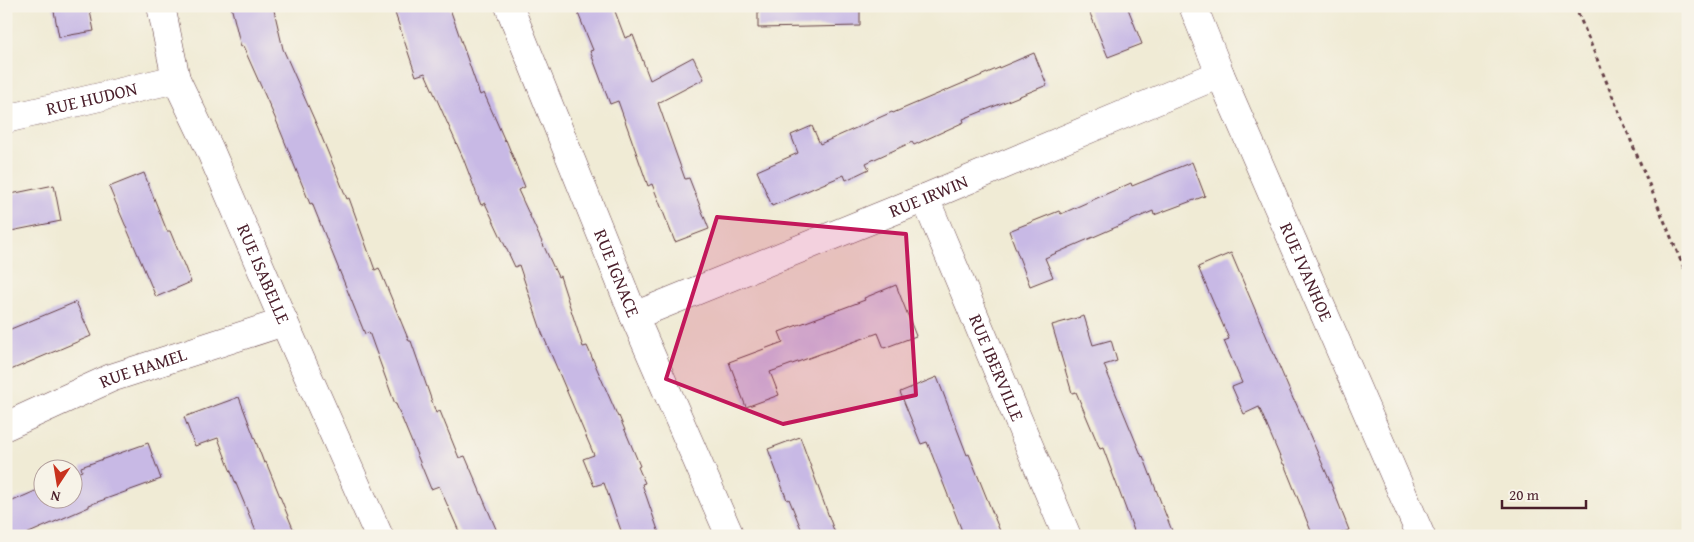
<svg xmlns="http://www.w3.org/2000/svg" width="1694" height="542" font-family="'Gentium Book Plus',serif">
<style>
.building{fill:#c8b9e5}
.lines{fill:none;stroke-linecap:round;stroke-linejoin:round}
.minor-casing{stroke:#633e44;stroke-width:29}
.path{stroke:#633e44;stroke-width:3;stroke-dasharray:4 4;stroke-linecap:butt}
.minor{stroke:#fff;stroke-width:28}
.marked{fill:#c2185b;fill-opacity:0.2;stroke:#c2185b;stroke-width:4;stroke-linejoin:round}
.labels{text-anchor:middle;stroke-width:4;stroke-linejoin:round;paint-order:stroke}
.street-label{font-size:18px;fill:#4a1f2b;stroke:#f7f3e8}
</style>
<rect width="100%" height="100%" fill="#f7f3e8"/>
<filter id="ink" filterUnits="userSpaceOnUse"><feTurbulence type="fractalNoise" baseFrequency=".02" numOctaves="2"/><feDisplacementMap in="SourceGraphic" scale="10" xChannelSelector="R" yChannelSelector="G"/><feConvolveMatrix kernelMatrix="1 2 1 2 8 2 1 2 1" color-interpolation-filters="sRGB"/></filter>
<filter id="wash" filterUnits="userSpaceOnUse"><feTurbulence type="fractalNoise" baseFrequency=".0096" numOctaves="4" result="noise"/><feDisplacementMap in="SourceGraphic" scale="20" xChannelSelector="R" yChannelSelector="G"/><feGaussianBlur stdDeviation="1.12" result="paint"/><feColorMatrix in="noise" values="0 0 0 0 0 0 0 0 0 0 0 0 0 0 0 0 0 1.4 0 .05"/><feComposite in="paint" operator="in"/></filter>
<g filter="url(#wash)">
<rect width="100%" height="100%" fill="#f0ebd5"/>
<g id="blocks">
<path class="building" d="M53,6H89L94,31L59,37Z
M231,6H273L283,49L318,128L347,199L349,198L375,270L379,268L409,341H411L436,413L440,411L459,458L465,456L499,536H461L439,486L431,489L396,404H395L369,332L365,334L312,203L310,204L276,120L243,46L241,47Z
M413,6H449L480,95L484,93L505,141L506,140L525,187L518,190L558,277L560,276L583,347L587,346L618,417L619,416L640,466L638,467L645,483L642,484L660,536H623L604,483L594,486L583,459L594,455L542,333L519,265L515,267L485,203L481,205L463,158L425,73L416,76L395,13Z
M575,6H613L625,38L633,35L650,80L693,57L704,79L658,103L685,179L689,178L709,229L675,242L652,184L648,186L618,101L610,104L590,51L593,50Z
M758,6H860V26L758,28Z
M1087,6H1127L1142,44L1108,57Z
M1034,53L1047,85L963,119L964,122L914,145L912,142L866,163L869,169L846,180L844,175L772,206L757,171L798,153L791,135L812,126L820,144L892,112L893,113Z
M1192,162L1205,196L1154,215L1153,211L1045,258L1053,277L1030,286L1009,231L1059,211L1061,214L1131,183L1132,186Z
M144,173L167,231H170L191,282L156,297L109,187Z
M54,185L61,221L6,232V195Z
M1231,253L1294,401H1295L1329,479L1349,530L1334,536H1313L1284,464H1283L1259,407L1244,414L1232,387L1242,383L1224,341L1229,339L1198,267Z
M896,285L916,336L884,348L878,333L770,372L779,395L746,407L729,362L783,342L779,332L865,300L864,298Z
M76,302L91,336L6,372V331Z
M1084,316L1093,345L1111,340L1117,361L1104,365L1142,457L1143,456L1174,536H1136L1103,448L1100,449L1076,392L1072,393L1052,325Z
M937,377L967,455L969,454L1002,536H964L927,442L921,444L900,392Z
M239,397L264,463L266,462L296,536H258L229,467L218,438L195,446L184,417Z
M800,437L836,536H804L789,499L787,500L768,449Z
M148,443L161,479L89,505V507L22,536H6V504L42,488V500H72V475L82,471L81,467Z"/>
</g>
</g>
<g filter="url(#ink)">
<use href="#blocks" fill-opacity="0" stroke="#633e44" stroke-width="1"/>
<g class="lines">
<g class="minor-casing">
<g id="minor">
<path id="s1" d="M161,6L176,79L210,150L284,322L379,536"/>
<path id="s2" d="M509,6L634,316L730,536"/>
<path id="s3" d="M1193,6L1220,74L1421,536"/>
<path id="s4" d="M6,119L176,79"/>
<path id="s5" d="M925,198L1067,536"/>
<path id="s6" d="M634,316L925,198L1220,74"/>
<path id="s7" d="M6,426L111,378L284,322"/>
</g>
</g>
<path class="path" d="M1575,6L1688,278"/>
<use href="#minor" class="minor"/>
</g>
</g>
<path class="marked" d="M717,217L906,234L916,395L783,424L666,379Z"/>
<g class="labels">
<g class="street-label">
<text dy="6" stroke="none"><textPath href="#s4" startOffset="88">RUE HUDON</textPath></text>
<text dy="6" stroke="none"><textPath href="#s6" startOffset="318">RUE IRWIN</textPath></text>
<text dy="6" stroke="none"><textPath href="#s3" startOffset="289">RUE IVANHOE</textPath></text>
<text dy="6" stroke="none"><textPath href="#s2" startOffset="288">RUE IGNACE</textPath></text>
<text dy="6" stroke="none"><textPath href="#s1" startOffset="288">RUE ISABELLE</textPath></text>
<text dy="6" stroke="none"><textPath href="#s5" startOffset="184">RUE IBERVILLE</textPath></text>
<text dy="6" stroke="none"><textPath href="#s7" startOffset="149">RUE HAMEL</textPath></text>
</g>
</g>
<rect width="1694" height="542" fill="none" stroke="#f7f3e8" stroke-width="25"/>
<g transform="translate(58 484) rotate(192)"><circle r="24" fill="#f7f3e8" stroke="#b29e9c"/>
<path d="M0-4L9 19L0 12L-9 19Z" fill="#c8321e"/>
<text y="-8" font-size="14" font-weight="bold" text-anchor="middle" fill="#4a1f2b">N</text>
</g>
<path d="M1502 500v8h84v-8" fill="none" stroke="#4a1f2b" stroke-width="2.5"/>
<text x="1509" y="500" font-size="15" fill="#4a1f2b" stroke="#f7f3e8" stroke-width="4" paint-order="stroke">20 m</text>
</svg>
